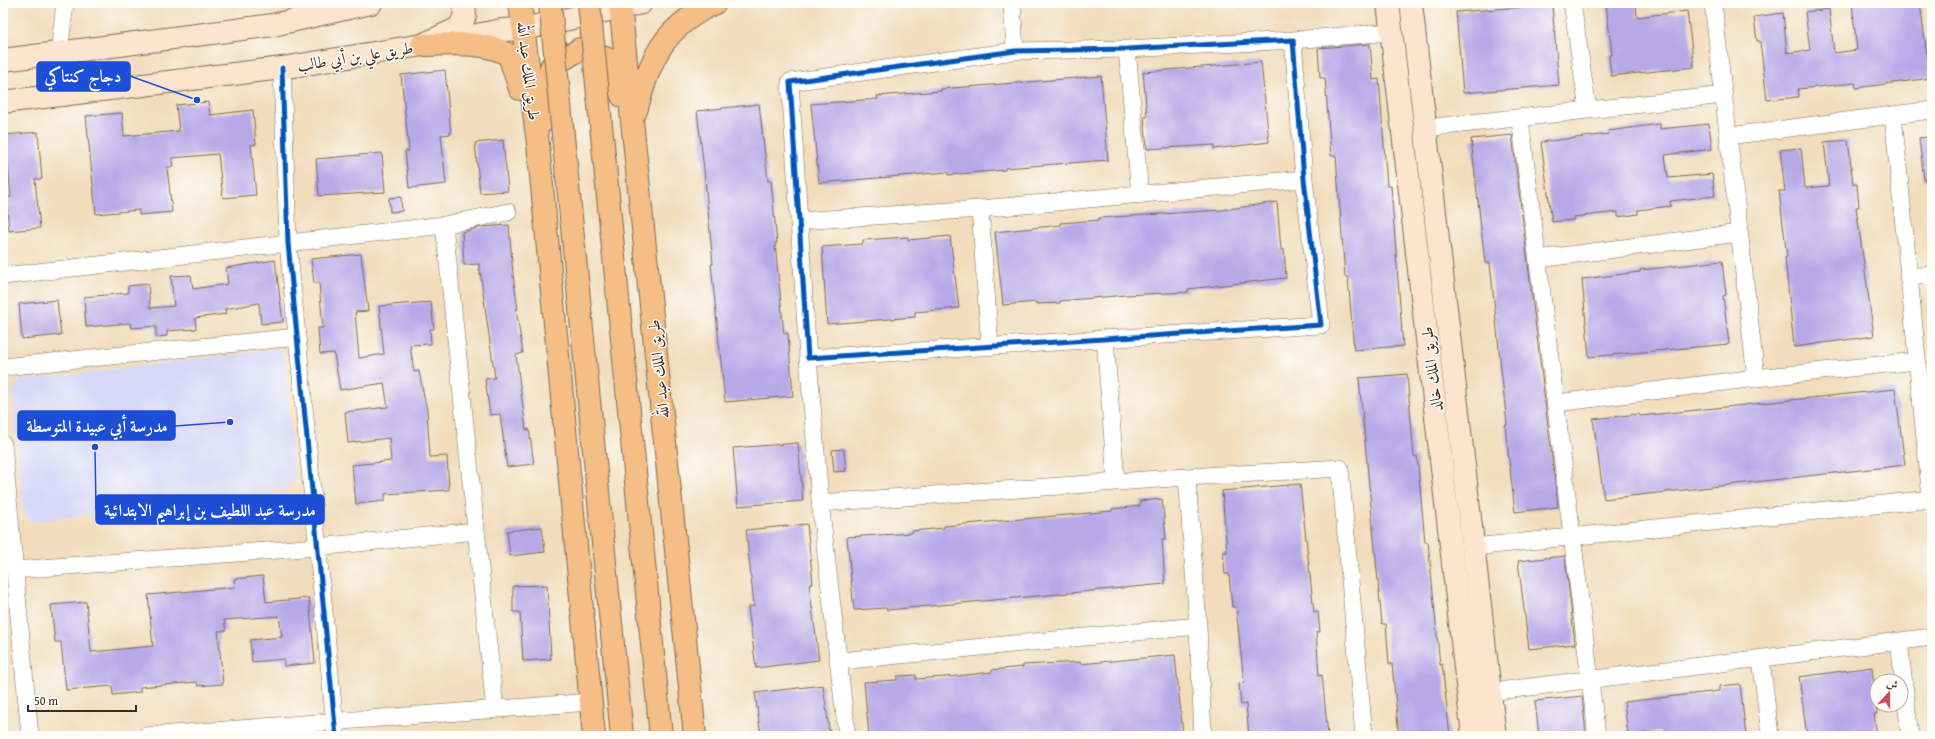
<svg xmlns="http://www.w3.org/2000/svg" width="1935" height="739" font-family="'Gentium Book Plus',Amiri,serif">
<style>
.built{fill:#d7d7f8}
.building{fill:#b6a9e8}
.lines{fill:none;stroke-linecap:round;stroke-linejoin:round}
.street-casing{stroke:#7b6955;stroke-width:18}
.secondary-casing{stroke:#7b6955;stroke-width:24}
.primary-casing{stroke:#7b6955;stroke-width:24}
.street{stroke:#fff;stroke-width:17}
.secondary{stroke:#fbe5cf;stroke-width:22}
.primary{stroke:#f6be87;stroke-width:22}
.highway-bridge-casing{stroke:#7b6955;stroke-width:24;stroke-linecap:butt}
.highway-bridge{stroke:#f6be87;stroke-width:22}
.cycleway-casing{stroke:#fdfcf7;stroke-width:8}
.cycleway{stroke:#0057b8;stroke-width:5}
.labels{text-anchor:middle;stroke-width:3;stroke-linejoin:round;paint-order:stroke}
.street-label{font-size:16px;fill:#3b2a1e;stroke:#fdfcf7}
.leader{fill:none;stroke:#1d4ed8;stroke-width:1.5}
.callout-dot{fill:#1d4ed8;stroke:#fdfcf7;stroke-width:1.5}
.callout{fill:#1d4ed8;stroke:#1d4ed8;stroke-width:1.5}
.callout-label{font-size:17px;text-anchor:middle;font-weight:bold;fill:#fff}
</style>
<rect width="100%" height="100%" fill="#fdfcf7"/>
<filter id="ink" filterUnits="userSpaceOnUse"><feTurbulence type="fractalNoise" baseFrequency=".025" numOctaves="2"/><feDisplacementMap in="SourceGraphic" scale="8" xChannelSelector="R" yChannelSelector="G"/><feConvolveMatrix kernelMatrix="1 2 1 2 8 2 1 2 1" color-interpolation-filters="sRGB"/></filter>
<filter id="wash" filterUnits="userSpaceOnUse"><feTurbulence type="fractalNoise" baseFrequency=".012" numOctaves="4" result="noise"/><feDisplacementMap in="SourceGraphic" scale="16" xChannelSelector="R" yChannelSelector="G"/><feGaussianBlur stdDeviation="0.9" result="paint"/><feColorMatrix in="noise" values="0 0 0 0 0 0 0 0 0 0 0 0 0 0 0 0 0 1.4 0 .05"/><feComposite in="paint" operator="in"/></filter>
<g filter="url(#wash)">
<rect width="100%" height="100%" fill="#f1ddbc"/>
<path class="built" d="M278,349L285,356L294,481L285,491L177,502L32,522L24,513L12,393L20,381Z"/>
<g id="blocks">
<path class="building" d="M1606,3H1636L1637,17L1687,11L1694,67L1611,76L1609,55H1612Z
M1852,3H1920L1930,78L1856,88L1855,83L1798,89L1799,97L1767,100L1760,41H1757L1754,17L1783,13L1787,53L1810,50L1805,12L1829,9L1834,53L1857,50Z
M1552,5L1559,85L1463,93L1456,12Z
M1370,44L1373,80L1379,79L1387,186H1391L1403,346L1354,350L1348,277H1345L1336,156H1331L1325,78H1320L1318,48Z
M1261,62L1269,142L1214,149V145L1147,149L1144,117H1147L1143,72Z
M445,70L451,134L441,135L446,184L409,188L405,151H409L401,75Z
M1101,76L1108,160L1005,168V170L982,172L948,175V172L819,183L811,104L878,99L877,96L941,91V89Z
M208,102L210,115L253,110L256,144L251,145L256,195L223,198L218,154L172,158L173,167H167L172,212L139,215V210L96,214L86,116L122,113L124,136L179,131L176,105Z
M759,104L768,181H771L777,243H775L784,334L788,333L793,396L725,402L711,264H713L704,169L697,111Z
M1660,124V129L1709,124L1712,149L1665,155L1668,178L1712,174L1715,196L1670,201L1671,206L1638,210V214L1618,217V212L1573,217L1574,220L1552,222L1541,142L1609,134L1608,131Z
M38,132L42,179H35L40,228L9,231L6,197H11L5,135Z
M1512,135L1558,507L1515,512L1505,425H1507L1490,263H1485L1471,139Z
M1932,137V179L1924,180L1919,138Z
M503,140L508,191L480,193L475,143Z
M1848,140L1853,184H1857L1859,207H1856L1874,336L1794,347L1785,257H1787L1779,191H1785L1780,150L1801,148L1805,188L1829,186L1824,142Z
M382,153L385,192L319,196L316,159Z
M401,197L402,211L390,212L389,198Z
M1277,202L1281,250L1284,249L1286,278L1188,289V292L1125,295L1060,301V303L1036,304V302L1003,305L995,232L1061,225L1060,223L1099,220V218L1222,210Z
M509,225L513,275L518,309H516L523,353L516,355L526,430L529,429L534,464L507,467L500,414L490,415L485,379L495,378L479,264L464,265L462,232L482,227Z
M950,236L959,308L915,312V317L827,324L822,247L863,244V240L908,237V240Z
M361,254L368,311L355,312L359,358L384,354L379,306L431,302L434,329H430L431,344L410,345L414,372L419,371L427,411L430,457L447,456L449,490L385,494V501L356,504L352,465L391,461L389,438L348,443L345,412L388,407L384,383L340,390L334,353L320,354L318,328H323L319,283H314L311,259Z
M275,260L283,322L261,324L259,303L225,309L226,314L195,318L196,329L167,331V336L156,337V326L131,328L130,323L86,327L84,297L128,293V286L148,284L150,308L174,306L171,276L191,275L193,289L228,284L226,268Z
M1722,261L1726,295L1723,296L1729,344L1589,357L1582,279L1640,272V270Z
M57,300L61,335L22,339L19,304Z
M1407,374L1414,457L1417,456L1425,542H1428L1440,665L1442,664L1450,736H1399L1392,664H1389L1386,624H1382L1359,378Z
M1895,389L1905,465L1604,499L1593,419L1639,414L1640,416Z
M798,443L803,501L738,506L733,448Z
M844,449L846,471L834,472L832,450Z
M1300,484L1314,612H1318L1320,632H1316L1319,676L1322,675L1328,736H1249L1246,704L1241,705L1239,684L1244,683L1236,607H1232L1229,574H1225L1223,552H1227L1222,491Z
M1162,499L1166,539H1162L1165,584L887,610L886,608L854,610L847,537L912,533V531L944,528V526L1112,511V509L1140,506V501Z
M807,524L813,584H809L819,660L756,668L748,607L754,606L746,530Z
M542,527L545,552L510,556L507,531Z
M1565,556L1575,644L1529,649L1518,561Z
M263,576L266,602L309,598L315,663L284,666V659L252,662L250,640L282,637L279,616L224,620L226,631H218L223,684L198,686L197,682L140,687V692L113,695L112,686L66,690L61,642H55L51,605L86,602L91,652L153,646L148,595L235,587L234,579Z
M547,585L551,659L523,661L520,612H513V586Z
M1175,655L1183,734L1163,736H869L864,682L897,680V676L916,675V679L958,676L992,672V670L1023,667V665L1080,662V664Z
M1872,667L1877,714H1874L1877,736H1807L1799,677Z
M1740,684L1746,736H1660V732L1628,735L1624,702L1719,691V686Z
M823,685L830,736H761L755,693Z
M1582,696L1586,734L1539,736L1535,701Z"/>
</g>
</g>
<g filter="url(#ink)">
<use href="#blocks" fill-opacity="0" stroke="#7b6955" stroke-width="1"/>
<g class="lines">
<g class="street-casing">
<path id="street" d="M1012,3L1015,51
M1572,3L1588,110
M1713,3L1756,378
M1293,40L1304,179L1321,325L808,358L790,82L1015,51L1127,49Z
M1293,40L1391,32
M1127,49L1140,195
M59,53L65,3
M282,68L288,243L336,736
M1893,115L1931,499
M1520,118L1597,736
M1426,128L1724,95
M1728,136L1932,110
M980,209L990,347
M799,221L980,209L1304,179
M444,225L495,710
M1538,259L1739,233
M3,276L444,225L508,212
M1908,277L1932,275
M1105,338L1116,481
M808,358L821,511L847,736
M3,367L297,337
M1557,403L1756,378L1916,361
M3,444L30,736
M1187,477L1340,468L1364,736
M820,503L1187,477L1198,626L1203,736
M1474,547L1932,499
M14,570L318,547L476,531
M1899,641L1910,736
M1761,658L1770,736
M839,661L1198,626
M1490,692L1932,637
M146,736L590,702"/>
</g>
<g class="secondary-casing">
<path id="secondary" d="M1388,3L1473,736
M1411,3L1495,736
M451,40L502,30L523,29L641,3
M3,60L273,25L371,3
M3,102L282,68L422,45L459,28L465,16L464,4L462,3"/>
</g>
<g class="primary-casing">
<path id="primary" d="M520,3L538,144L594,736
M620,3L695,736
M422,45C451,45 483,40 509,55L520,89
M636,111C651,58 662,28 715,3
M542,122L551,67L580,49L608,59L622,96"/>
</g>
<use href="#street" class="street"/>
<use href="#secondary" class="secondary"/>
<use href="#primary" class="primary"/>
<g class="highway-bridge-casing">
<path id="highway-bridge" d="M550,3L622,736
M589,3L661,736"/>
</g>
<use href="#highway-bridge" class="highway-bridge"/>
<g class="cycleway-casing">
<path id="cycleway" d="M1293,40L1304,179L1321,325L808,358L790,82L1015,51L1127,49Z
M282,68L288,243L336,736"/>
</g>
<use href="#cycleway" class="cycleway"/>
</g>
</g>
<g class="labels">
<g class="street-label">
<text transform="translate(355 56) rotate(-9)" y="6">طريق علي بن أبي طالب</text>
<text transform="translate(529 71) rotate(83)" y="6">طريق الملك عبد الله</text>
<text transform="translate(658 369) rotate(-96)" y="6">طريق الملك عبد الله</text>
<text transform="translate(1431 369) rotate(-97)" y="6">طريق الملك خالد</text>
</g>
</g>
<path class="leader" d="M197 100L130 76M230 422L175 426M95 447L96 510"/>
<g class="callout-dot">
<circle cx="197" cy="100" r="4"/>
<circle cx="230" cy="422" r="4"/>
<circle cx="95" cy="447" r="4"/>
</g>
<g class="callout">
<rect x="37" y="62" width="93" height="29" rx="4"/>
<rect x="18" y="411" width="157" height="29" rx="4"/>
<rect x="96" y="495" width="228" height="29" rx="4"/>
</g>
<g class="callout-label">
<text x="83" y="82">دجاج كنتاكي</text>
<text x="97" y="432">مدرسة أبي عبيدة المتوسطة</text>
<text x="210" y="516">مدرسة عبد اللطيف بن إبراهيم الابتدائية</text>
</g>
<rect width="1935" height="739" fill="none" stroke="#fdfcf7" stroke-width="16"/>
<g transform="translate(1889 693) rotate(21)"><circle r="19" fill="#fdfcf7" stroke="#afa8a0"/>
<path d="M0-3L7 15L0 10L-7 15Z" fill="#d1495b"/>
<text y="-6" font-size="11" font-weight="bold" text-anchor="middle" fill="#3b2a1e">ش</text>
</g>
<path d="M28 705v6h108v-6" fill="none" stroke="#3b2a1e" stroke-width="2"/>
<text x="34" y="705" font-size="12" fill="#3b2a1e" stroke="#fdfcf7" stroke-width="3" paint-order="stroke">50 m</text>
</svg>
